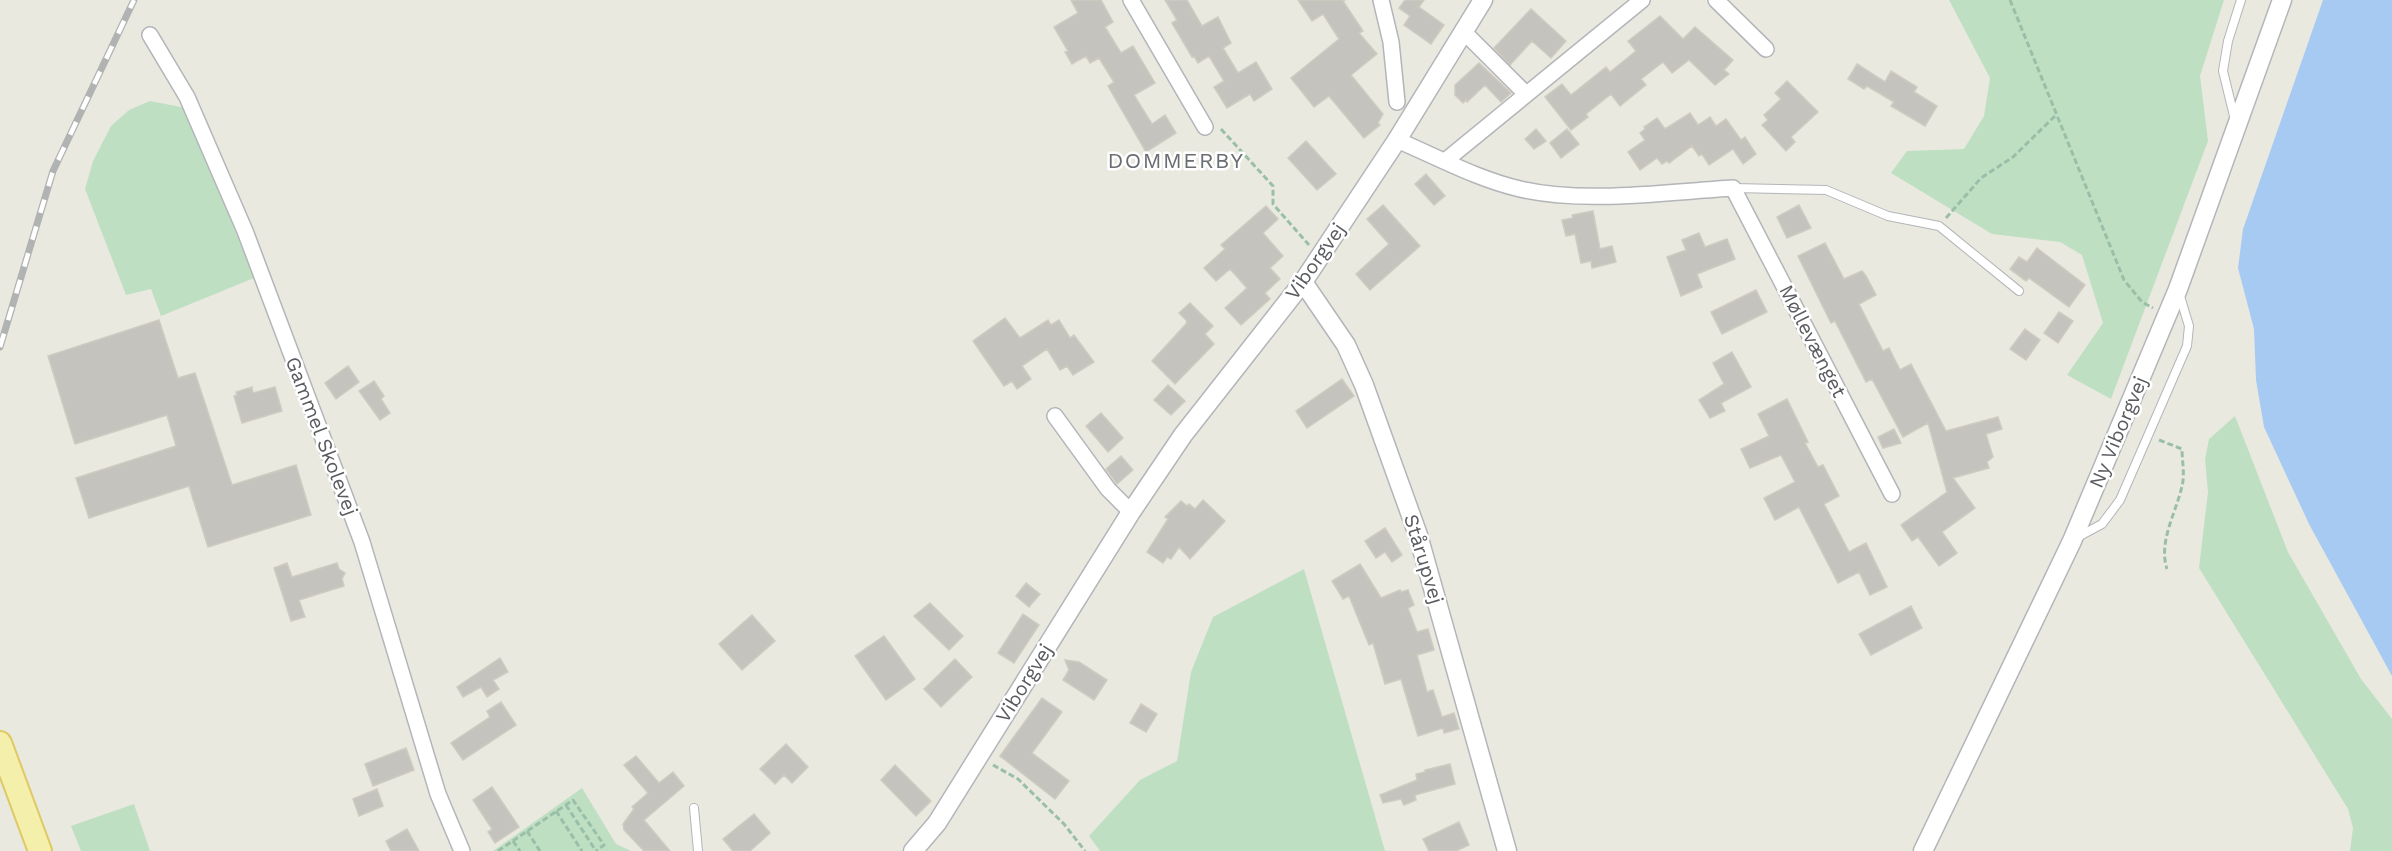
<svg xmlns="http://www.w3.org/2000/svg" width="2392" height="851" font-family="'Work Sans',sans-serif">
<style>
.green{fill:#bfdfc3}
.water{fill:#a7caf3}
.building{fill:#c5c3bd;stroke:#cecbc0;stroke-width:1.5}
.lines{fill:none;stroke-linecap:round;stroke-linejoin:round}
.service-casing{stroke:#b3b5b9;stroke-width:10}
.minor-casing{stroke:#b3b5b9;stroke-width:18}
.tertiary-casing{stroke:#b3b5b9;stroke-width:21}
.primary-casing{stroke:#dec965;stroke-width:26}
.path{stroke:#9abfa8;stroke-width:3;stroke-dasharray:6 3;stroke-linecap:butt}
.service{stroke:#fff;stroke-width:8}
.minor{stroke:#fff;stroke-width:15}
.tertiary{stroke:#fff;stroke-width:18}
.primary{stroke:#f4f0ab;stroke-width:22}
.rail-casing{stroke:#b1b2b2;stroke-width:7}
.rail{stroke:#fff;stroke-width:4.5;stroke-dasharray:14;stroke-linecap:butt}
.labels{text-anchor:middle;stroke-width:5;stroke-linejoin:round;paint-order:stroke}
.street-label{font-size:20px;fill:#595b5f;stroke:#fff}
.quarter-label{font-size:22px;letter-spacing:1.5px;fill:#6a6d71;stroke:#fff}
</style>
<rect width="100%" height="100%" fill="#eae9e0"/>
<path class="green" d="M1949,0H2224L2200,76L2208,141L2111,399L2067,375L2103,323L2082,255L2060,242L1992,234L1891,173L1907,151L1964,149L1984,116L1990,78Z
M150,101L186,108L254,278L161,316L151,289L126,295L85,189L93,161L111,126L129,110Z
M2235,416L2288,552L2361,679L2392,719V851H2350L2353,828L2348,809L2199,568L2208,492L2205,459L2209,439Z
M1304,569L1385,851H1100L1089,836L1140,780L1177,761L1191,672L1213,617Z
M582,788L616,844L631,851H493Z
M134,804L150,851H81L71,826Z"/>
<path class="water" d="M2323,0H2392V676L2309,524L2264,427L2256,380L2254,329L2238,268L2243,229Z"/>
<path class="building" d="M1071,0H1101L1113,22L1105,27L1121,53L1133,46L1155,83L1134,95L1152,124L1165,115L1176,133L1146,152L1108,86L1114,82L1099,58L1090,63L1086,56L1072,64L1065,52L1068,51L1054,27L1078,13Z
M1165,0H1187L1202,26L1218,17L1231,43L1223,48L1238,73L1256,62L1272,89L1254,101L1250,94L1227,108L1214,87L1224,81L1209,56L1198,63L1194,56L1192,57L1172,23L1177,20Z
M1298,0H1345L1343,1L1363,31L1359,33L1377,54L1351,75L1383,114L1378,123L1380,125L1364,138L1329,96L1314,107L1291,78L1339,39L1323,14L1312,21Z
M1405,0H1424L1419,7L1444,25L1431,44L1404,25L1410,16L1399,8Z
M1531,9L1566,41L1551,58L1532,41L1510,65L1494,48Z
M1660,16L1683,39L1695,27L1733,60L1724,70L1729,74L1715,85L1689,60L1672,73L1663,62L1641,79L1646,85L1620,106L1611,94L1586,114L1588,117L1571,130L1545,97L1562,84L1571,95L1606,67L1610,72L1636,51L1628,41Z
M1479,63L1511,93L1501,102L1485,85L1467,102L1466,100L1463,103L1455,95V85Z
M1857,64L1885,82L1891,71L1917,87L1914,92L1937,106L1925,126L1891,106L1894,102L1867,86L1864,89L1848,79Z
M1787,81L1818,112L1791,137L1795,142L1786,151L1762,125L1768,120L1764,115L1781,99L1775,93Z
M1690,113L1698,125L1710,117L1716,126L1726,119L1741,140L1745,137L1756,154L1743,164L1733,149L1709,165L1702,154L1699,156L1692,146L1669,163L1667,161L1662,164L1657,158L1640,170L1628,152L1645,140L1640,133L1645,129L1644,127L1657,118L1665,129Z
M1536,129L1546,141L1534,149L1525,139Z
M1567,129L1579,144L1561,158L1550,143Z
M1306,141L1336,174L1317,190L1288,158Z
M1426,174L1445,196L1434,205L1415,184Z
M1383,205L1420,246L1370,290L1356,274L1389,244L1367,219Z
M1799,205L1811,228L1787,238L1777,217Z
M1266,206L1278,219L1263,233L1283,256L1270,268L1280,279L1265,293L1270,299L1241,325L1225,308L1247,288L1230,269L1216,281L1204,268L1225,249L1221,245Z
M1593,211L1600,249L1612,246L1616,262L1592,268L1591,261L1581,263L1575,234L1566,236L1562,220L1573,218L1572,215Z
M1699,233L1705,247L1727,239L1735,259L1697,274L1702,287L1681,296L1667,257L1686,250L1682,240Z
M1825,243L1844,279L1862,271L1866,276L1876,295L1859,304L1883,351L1889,348L1900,370L1911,364L1946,431L1998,417L2002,429L1986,434L1993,457L1987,462L1989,468L1953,478L1975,508L1942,532L1957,553L1939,566L1918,537L1912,541L1901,525L1947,492L1928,423L1903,437L1872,379L1866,382L1835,321L1831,323L1798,256Z
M2037,248L2085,285L2069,307L2029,278L2026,281L2010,269L2019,257L2027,262Z
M1756,290L1767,312L1722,334L1711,312Z
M1190,303L1213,326L1205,334L1214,344L1175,384L1152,361L1186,324L1187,321L1179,313Z
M2059,312L2073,321L2058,343L2044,333Z
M1005,318L1020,338L1048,320L1051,325L1059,320L1070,338L1074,335L1094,362L1073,375L1067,366L1060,370L1047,349L1022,366L1031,379L1017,389L1012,381L1004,386L973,341Z
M159,320L178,378L195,373L232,485L296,465L311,515L208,547L189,486L89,518L76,478L176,446L167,415L75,444L48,356Z
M2025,329L2040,340L2026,360L2010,349Z
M1732,352L1751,387L1721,403L1725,411L1710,418L1699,400L1724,384L1713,363Z
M348,366L359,382L336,399L325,383Z
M1342,379L1354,396L1307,428L1296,411Z
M374,381L384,396L381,399L390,413L380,420L359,391Z
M1168,385L1185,401L1171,415L1154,400Z
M252,387L253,393L275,387L282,411L242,423L234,396L237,395L236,392Z
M1787,399L1808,442L1805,443L1818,467L1823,465L1839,496L1824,504L1849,552L1866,543L1887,587L1870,595L1859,572L1838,583L1799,507L1775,520L1764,498L1795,482L1781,455L1750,468L1741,449L1769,436L1758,414Z
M1101,413L1123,438L1108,452L1086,426Z
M1894,429L1901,443L1883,448L1878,437Z
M1121,456L1133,470L1117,484L1106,469Z
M1203,500L1225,521L1190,559L1179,547L1171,559L1167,557L1163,563L1147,552L1168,519L1165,517L1181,501L1187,506L1189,504L1195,509Z
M1385,528L1402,555L1392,562L1385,552L1376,558L1365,541Z
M287,563L292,577L337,563L339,569L345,573L342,579L344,586L299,600L305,617L291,621L274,568Z
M1360,564L1381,598L1400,590L1401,592L1408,590L1414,605L1408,608L1417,632L1428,629L1434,650L1417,655L1427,692L1433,690L1442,717L1454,713L1459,729L1444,733L1443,728L1418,736L1401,679L1385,684L1373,643L1369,645L1349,596L1343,599L1332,581Z
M1026,583L1040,594L1029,607L1016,596Z
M930,603L963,636L949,650L914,616Z
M1911,606L1922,628L1871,655L1859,634Z
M1023,614L1039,625L1014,663L998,653Z
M752,615L775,641L742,670L719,644Z
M884,636L915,679L886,700L855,656Z
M500,658L508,672L493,680L499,689L487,697L481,687L463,697L457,687Z
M955,659L972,677L941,707L924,689Z
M1065,660L1079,662L1107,680L1094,700L1063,680L1069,670Z
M1042,698L1062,712L1032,753L1069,781L1055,799L1000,756Z
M501,702L516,725L463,760L451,743L490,717L487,711Z
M1141,704L1157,714L1146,732L1130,723Z
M786,744L808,767L792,783L784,775L775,784L760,769Z
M406,748L414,770L373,786L365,764Z
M636,756L659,783L673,772L684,786L644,820L670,851H644L624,830L623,824L634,809L632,807L648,793L624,765Z
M1450,764L1455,784L1415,795L1416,800L1404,805L1401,799L1383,803L1380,795L1417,780L1416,774L1425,772V770Z
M895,765L931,801L916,816L881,780Z
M492,787L519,827L495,843L488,832L492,829L473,800Z
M377,789L383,806L359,816L353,799Z
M754,814L770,833L750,851H733L723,839Z
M1459,822L1469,845L1456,851H1429L1423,839Z
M407,829L419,851H391L386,841Z"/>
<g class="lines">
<g class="service-casing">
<path id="service" d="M2235,120L2223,71L2228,41L2241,0
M1733,188L1826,190L1888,216L1939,226L2019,291
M2076,538L2102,524L2120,500L2187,346L2189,326L2179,293
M694,808L698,851"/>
</g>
<g class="minor-casing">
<path id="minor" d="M1131,0L1205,127
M1381,0L1391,42L1397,102
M1716,0L1766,49
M1463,31L1526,94
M150,35L187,97L245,231L362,542L438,794L462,851
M1397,140C1437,157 1477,179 1520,189C1584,204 1667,192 1733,188L1892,494
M1445,161L1642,0
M1055,416L1108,489L1131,512"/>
</g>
<g class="tertiary-casing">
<path id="tertiary" d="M1303,282L1346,345L1364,385L1418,535L1507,851
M913,851L937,823L1131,512L1183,435L1303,282L1397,140L1483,0
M1923,851L2072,541L2178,289L2282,0"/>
</g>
<g class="primary-casing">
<path id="primary" d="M0,743L40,851"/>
</g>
<path class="path" d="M2010,0L2124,280L2142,302L2153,308
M1221,129L1273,186V204L1309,245
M1946,218L1981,178L2013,157L2056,115
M2159,440L2182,449C2182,460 2185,475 2182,486C2176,513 2158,542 2167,569
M993,765L1018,779L1064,824L1085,851
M566,805L596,851
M556,811L582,851
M527,831L540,851
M513,841L520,851
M498,851L573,800L604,845L596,851"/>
<use href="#service" class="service"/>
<use href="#minor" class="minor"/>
<use href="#tertiary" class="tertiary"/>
<use href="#primary" class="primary"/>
<g class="rail-casing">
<path id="rail" d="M0,347L53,171L134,0"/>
</g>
<use href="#rail" class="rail"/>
</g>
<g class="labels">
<g class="street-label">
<text transform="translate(1315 261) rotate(-55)" y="7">Viborgvej</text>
<text transform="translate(1813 341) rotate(63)" y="7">Møllevænget</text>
<text transform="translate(2118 432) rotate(-67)" y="7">Ny Viborgvej</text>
<text transform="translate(322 436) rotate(69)" y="7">Gammel Skolevej</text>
<text transform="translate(1424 559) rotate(73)" y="7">Stårupvej</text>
<text transform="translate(1024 683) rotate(-58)" y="7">Viborgvej</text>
</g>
<g class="quarter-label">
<text x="1176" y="168">DOMMERBY</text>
</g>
</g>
</svg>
